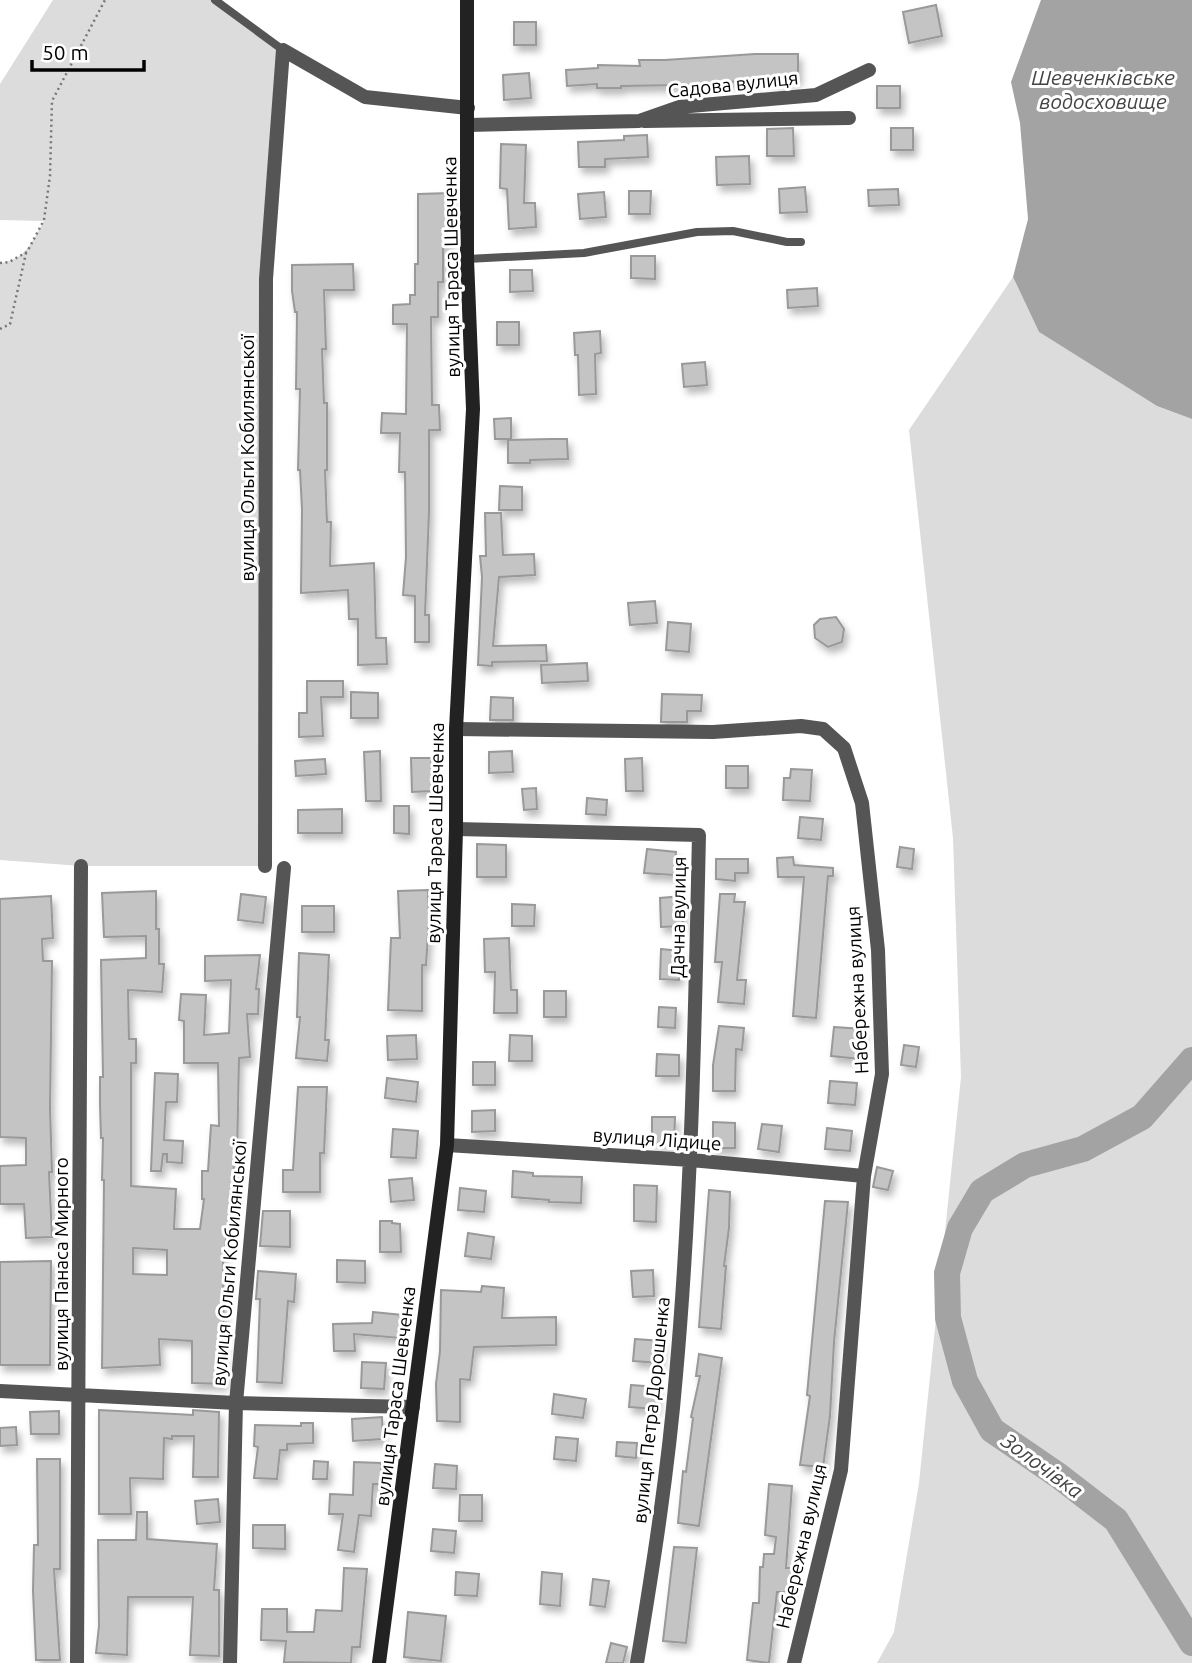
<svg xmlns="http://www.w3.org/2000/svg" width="1192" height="1663" font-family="Ubuntu,sans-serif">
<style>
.green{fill:#dcdcdc}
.water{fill:#a3a3a3}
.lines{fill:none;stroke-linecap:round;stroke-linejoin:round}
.river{stroke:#a3a3a3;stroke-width:26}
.building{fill:#c4c4c4;stroke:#999;stroke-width:2;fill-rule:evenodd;filter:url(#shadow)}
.path{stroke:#777;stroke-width:2.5;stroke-dasharray:2 3.5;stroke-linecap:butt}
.lane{stroke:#555;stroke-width:8}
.street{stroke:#555;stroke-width:14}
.secondary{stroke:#222;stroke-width:14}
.labels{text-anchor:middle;stroke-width:6;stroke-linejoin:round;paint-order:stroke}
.street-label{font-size:19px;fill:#000;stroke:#fff}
.water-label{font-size:21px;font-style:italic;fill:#444;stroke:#fff}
</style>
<defs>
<filter id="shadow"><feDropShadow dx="3.5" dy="6" stdDeviation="3.5" flood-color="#0004"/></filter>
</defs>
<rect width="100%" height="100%" fill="#fff"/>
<path class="green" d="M53,0H215L283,50L266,279L265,866H81L0,860V263C25,261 33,240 44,221L0,220V84Z
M1013,277L1039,332L1157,406L1192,419V1663H877L894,1632L919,1483L961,1077L953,838L909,430Z"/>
<path class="water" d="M1041,0H1192V419L1157,406L1039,332L1013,277L1028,219L1020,123L1011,82Z"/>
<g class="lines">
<path class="river" d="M1192,1060L1142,1117L1083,1149L1025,1165L982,1191L960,1228L947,1273L948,1318L965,1381L992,1430L1059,1476L1116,1520L1192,1643"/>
</g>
<path class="building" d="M936,5L942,36L909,43L903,12Z
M514,22H536V45H514Z
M755,54H798V80L773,81V79L685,85L621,86V88H597V84L567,86L566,70L598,68V65L640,66L639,60H665Z
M529,73L531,98L504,100L503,75Z
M877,86H900V108H877Z
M793,128L794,156H767V129Z
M891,128H913V150H891Z
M647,135L648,157L605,159V167H579L578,142L624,140V136Z
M501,144L526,145L524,203H535L536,227L509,229L507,189L500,188Z
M749,156L750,184L717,185L716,157Z
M805,187L807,212L780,213L779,189Z
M898,189L899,205L869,206L868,190Z
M629,191H651L650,214H629Z
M604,192L606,217L580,219L578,194Z
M450,193L451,243H443V282H438V317H431L432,405H439L440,430H429V512L425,615H429V642H415V596L403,595L406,557L405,472H399L400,433H381L382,413L406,414L407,324H393V305L410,304V295H415V264H418V194Z
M631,256H655V279L631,278Z
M353,264L354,290H324L326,349H322L324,403H327V470H325L327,522H331L330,566L374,563L376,638H386L387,664L358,665V619H349L348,590L301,593L302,509L300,470H298L300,389H296L297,312H295L292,291V265Z
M510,270H532L533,291L510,292Z
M817,288L818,306L788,308L787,290Z
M497,322H519V345H497Z
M600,331L601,353L595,354L596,394L579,395L578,355H575L574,333Z
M705,362L707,385L684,387L682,364Z
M511,418V439H495L494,419Z
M551,439H567L568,459L530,460V463H508V440Z
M500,486L522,487V510H499Z
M485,513H501L503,555L534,554L535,575L499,577L493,646L546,645L547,661L492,662V666L478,665L482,577L480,556H486Z
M655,601L657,623L630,625L628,603Z
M836,617L844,629L842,642L828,647L815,638L814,625L820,619Z
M668,622L691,624L689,652L666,650Z
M587,663L588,681L542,683L541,665Z
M307,681H343V697H321L323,736L299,737V713H307Z
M351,692L378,693V718H351Z
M662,694L702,695L701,711H687V722H661Z
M491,697L513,698V720H490Z
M380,751L381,801H366L364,752Z
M512,751L513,772L489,773V752Z
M411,758H431L432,791L412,792Z
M642,758L643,791H626L625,759Z
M325,759L326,774L296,776L295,761Z
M726,766H748V788H726Z
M791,769L812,770L810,801L783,800L784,778H790Z
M536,788L537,809L524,810L522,789Z
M587,798L607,800L606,815L586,814Z
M394,806H409V834L394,833Z
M342,809V833H298V810Z
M800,817L823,819L821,840L798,838Z
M477,844L506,845V877H477Z
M900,847L914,849L912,869L897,867Z
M647,849L676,852L674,875L644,873Z
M793,857L794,865L833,868V876H828L816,1018L793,1016L804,877H778L777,858Z
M716,859H748V873H735V881L716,879Z
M428,890L429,918L426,965H422V1011L388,1010L391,938H400L398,891Z
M156,891V929H159V964H164L162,992L128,990L129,1039H136V1063H131V1186L176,1189L174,1229H200L204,1199H202V1171H208L211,1125L219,1126L218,1063H184V1021L179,1020L181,994L206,995L204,1035L229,1033L231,980L205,981V956L260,955L256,989H259L258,1014H247L250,1057L239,1058L237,1158H234L233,1200H231L225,1247H223L224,1384L192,1383V1341L159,1339L160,1365L102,1368L104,1180H102L103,1138H101L100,1104V1077H103L101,960L146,958V936L104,937L102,893ZM133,1248L167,1250V1275L133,1274Z
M241,894L266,897L263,923L238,920Z
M720,894H735L734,902H745L737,980H746L744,1004L718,1002L722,962H715Z
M51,896L53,938L42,939L43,961H52L50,1108L52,1172H49L52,1237L26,1238L24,1204H0V1166L26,1165V1138L0,1137V899Z
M682,896L683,926L661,927L660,898Z
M512,904L535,905L534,926H512Z
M302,906H334V932H302Z
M509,938L511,990H517V1013H494L495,972H485L484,939Z
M661,949L681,951L679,980L660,979Z
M299,953L329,955L325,1040H329L327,1061L296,1058L300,1017H297Z
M544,991H566V1017H544Z
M659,1007L676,1008L675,1028L658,1027Z
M719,1026L744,1028L742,1050L736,1049L735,1091H713V1065Z
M834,1027L863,1029L860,1059L831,1056Z
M416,1035L417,1059L388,1060L387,1036Z
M510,1035L532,1036V1061H509Z
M904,1045L919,1047L916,1067L901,1065Z
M657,1054L679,1055V1076H656Z
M473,1062H495V1085H473Z
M155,1073L178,1074L177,1102H166L164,1140L183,1141L182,1163L167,1162V1154H163L161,1171H151Z
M387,1078L418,1082L416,1102L385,1098Z
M830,1081L857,1083L855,1105L828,1103Z
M298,1087H327L324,1153H320V1192H283V1170H293Z
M495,1110V1131L472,1132V1111Z
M652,1117H675L674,1143H652Z
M713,1122L735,1123V1148H713Z
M762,1124L782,1126L779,1152L758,1149Z
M827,1128L852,1131L850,1151L825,1149Z
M393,1129L418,1131L416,1158L391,1157Z
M877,1167L893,1171L888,1190L873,1187Z
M513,1171L533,1173V1176L582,1177L581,1203L549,1202V1200L512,1197Z
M412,1178L414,1200L391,1202L389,1180Z
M634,1185L657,1186L656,1222L634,1221Z
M460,1188L486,1191L484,1212L458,1210Z
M709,1190L730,1192L729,1228L724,1266H726L721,1329L699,1327Z
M825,1201L848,1202L834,1342L830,1416L823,1467L800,1465L810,1396L807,1395Z
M263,1211H290V1247L260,1246Z
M380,1221H392V1223L400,1224L401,1252H380Z
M468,1233L494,1237L491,1259L465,1256Z
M337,1260L365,1261V1283L337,1282Z
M51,1261L50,1365H0V1262Z
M653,1270L654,1296L633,1297L631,1271Z
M258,1271L296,1274L294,1302L288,1301L282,1383L257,1382L260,1299H256Z
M482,1286L504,1288L502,1318L556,1317V1345L474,1347L470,1380L460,1379V1422L437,1421L436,1384L440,1351L441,1290L481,1292Z
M373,1312L402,1315L400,1338L354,1334L355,1351H334L333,1324L372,1323Z
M635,1339L662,1341L660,1363L633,1361Z
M699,1354L722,1358L699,1526L678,1523L683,1471L686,1472L693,1418L691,1417L700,1376H696Z
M362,1362L386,1363L384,1389L361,1388Z
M631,1385L657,1387L656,1409L629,1407Z
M554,1394L586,1399L583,1418L552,1414Z
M99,1410L193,1415V1410L219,1412L218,1477H193L194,1436H172V1439L164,1438L163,1479L130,1478L131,1514H99Z
M59,1411V1434H31L30,1412Z
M382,1417L383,1439L353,1441L352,1419Z
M301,1423H313V1443L287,1444V1450H280L277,1479L254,1478L258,1447L254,1446L255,1425L301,1426Z
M16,1427L17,1445L0,1446V1428Z
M556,1437L578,1439L576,1461L554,1459Z
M617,1442L637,1443L636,1458L616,1456Z
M37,1459H60V1569H54L60,1660H36L33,1591L34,1545H38Z
M314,1461L328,1462L327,1479H313Z
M354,1462L381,1463V1484H373L371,1516L359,1515L354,1552L338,1550L343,1514H329L330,1494L353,1495Z
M435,1464L457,1466L456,1489L433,1488Z
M769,1484L792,1486L786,1568H793L791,1592H777L769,1663L747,1660L753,1603H759L760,1567H763L764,1554H774L776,1537L765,1535Z
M460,1495H482V1521H459Z
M218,1499L220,1522L197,1524L195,1501Z
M137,1512H147V1539L217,1544L214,1590H219V1656L190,1655L193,1597H128L127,1655L96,1653L99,1626L98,1540H136Z
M253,1525H285V1549L253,1548Z
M433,1529L456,1531L454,1553L431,1551Z
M674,1547L697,1548L686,1643L663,1641Z
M344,1568L367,1569L360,1647H352L351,1663L284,1662L286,1641L261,1640L262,1609H287V1632H314L316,1610L342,1611Z
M456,1572L479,1574L477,1596L455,1595Z
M542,1572L562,1574L560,1606L540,1604Z
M593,1579L609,1581L605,1607L590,1605Z
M408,1612L446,1616L441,1661L404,1657Z
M611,1643L627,1647L623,1663H606Z"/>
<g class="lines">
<path class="path" d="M0,263L9,262L27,252L44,220L50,176L52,101L105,0
M0,329L10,324L26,253"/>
<path class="lane" d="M215,0L283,50
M467,259L584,253L697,232L733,231L787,242H801"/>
<path class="street" d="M644,121L849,118
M468,125L639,121L679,107L816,95L869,70
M456,729L713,732L801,726L823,729L844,748L862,803L878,950L882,1074L864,1176L841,1470L794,1663
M456,829L699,835C695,1015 692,1195 676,1375C668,1472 653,1567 637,1663
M265,866L266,279L283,50L365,97L468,108
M447,1145L691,1160L864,1176
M0,1391L236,1403L413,1407
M77,1663L81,866
M230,1663L236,1403L284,868"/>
<path class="secondary" d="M379,1663L447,1145L456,829V729L473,409L467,259V0"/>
</g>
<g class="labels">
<g class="street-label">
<text transform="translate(733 84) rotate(-6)" y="7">Садова вулиця</text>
<text transform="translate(451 267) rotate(-91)" y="7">вулиця Тараса Шевченка</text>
<text transform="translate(247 458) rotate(-90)" y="7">вулиця Ольги Кобилянської</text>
<text transform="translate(435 833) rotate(-89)" y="7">вулиця Тараса Шевченка</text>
<text transform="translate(678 917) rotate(-89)" y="7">Дачна вулиця</text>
<text transform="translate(857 990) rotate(-93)" y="7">Набережна вулиця</text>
<text transform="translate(657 1139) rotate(4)" y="7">вулиця Лідице</text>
<text transform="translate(229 1263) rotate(-85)" y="7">вулиця Ольги Кобилянської</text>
<text transform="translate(61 1264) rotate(-90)" y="7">вулиця Панаса Мирного</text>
<text transform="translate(395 1396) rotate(-83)" y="7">вулиця Тараса Шевченка</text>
<text transform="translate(651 1410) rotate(-84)" y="7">вулиця Петра Дорошенка</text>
<text transform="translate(801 1546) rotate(-77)" y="7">Набережна вулиця</text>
</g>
<g class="water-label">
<text x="1103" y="85">Шевченківське<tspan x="1103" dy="24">водосховище</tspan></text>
<text transform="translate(1042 1466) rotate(36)" y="7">Золочівка</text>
</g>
</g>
<path d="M32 60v10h112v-10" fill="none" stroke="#000000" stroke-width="3.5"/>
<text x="42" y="60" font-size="21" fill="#000000" stroke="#ffffff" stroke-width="5" paint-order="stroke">50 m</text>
</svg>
